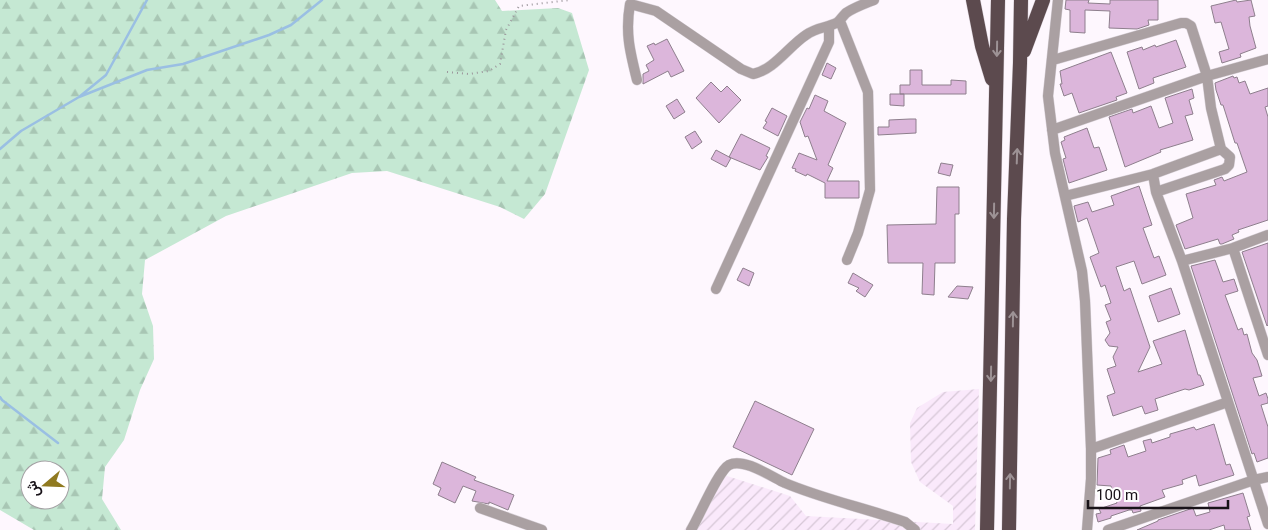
<svg xmlns="http://www.w3.org/2000/svg" width="1268" height="530" font-family="Roboto,Vazirmatn,sans-serif">
<style>
.industrial{fill:url(#industrial-furrows)}
.forest{fill:url(#forest-firs);fill-rule:evenodd}
.lines{fill:none;stroke-linecap:round;stroke-linejoin:round}
.stream{stroke:#9abfe3;stroke-width:2.5}
.building{fill:#dcb6db;stroke:#8e7f8d}
.minor-casing{stroke:#d9d2d9;stroke-width:11}
.trunk-casing{stroke:#d9d2d9;stroke-width:15}
.path{stroke:#9c969c;stroke-width:2;stroke-dasharray:1 4;stroke-linecap:butt}
.minor{stroke:#aaa0a2;stroke-width:10}
.trunk{stroke:#5c4a4e;stroke-width:14}
.oneway{stroke:#9d9295}
</style>
<defs>
<pattern id="industrial-furrows" width="10" height="10" patternUnits="userSpaceOnUse" patternTransform="scale(1.25)"><rect width="10" height="10" fill="#fae9fb"/><path d="M-1 1l2-2M0 10L10 0M9 11l2-2" fill="none" stroke="#d6c7d6"/></pattern>
<pattern id="forest-firs" width="22" height="20" patternUnits="userSpaceOnUse" patternTransform="scale(1.25)"><rect width="22" height="20" fill="#c5e8d3"/><path d="M5 1l3.5 6h-7zM16 11l3.5 6h-7z" fill="#a8c6b4"/></pattern>
</defs>
<rect width="100%" height="100%" fill="#fef7fe"/>
<path class="industrial" d="M979,389L975,530H684L691,523L713,481L727,476L790,496L806,516L953,524V506L920,482L911,462L910,423L917,408L943,392Z"/>
<path class="forest" d="M0,0H495L502,11L558,8L572,13L589,70L545,194L524,219L500,207L387,171L352,173L226,216L145,260L142,294L153,326L154,359L140,390L124,440L105,467L102,499L121,530H34L0,510ZM30,470H60V500H30Z"/>
<g class="lines">
<path class="stream" d="M79,97L147,70L183,64L269,35L291,25L322,0
M0,149L21,131L79,97L106,75L147,0
M0,397L2,400L58,443"/>
</g>
<path class="building" d="M1066,0H1089L1088,3L1110,4V0H1158V20H1148L1149,25L1137,29L1109,28L1110,11L1085,10V33L1070,32V10L1065,9Z
M1236,0L1237,2L1251,0L1255,16L1249,17L1250,26L1256,48L1240,54L1241,57L1222,63L1219,52L1229,49L1221,22L1215,23L1211,6Z
M667,39L684,71L671,77L668,71L643,84V74L649,71L646,65L654,60L647,46L654,43L655,45Z
M1176,40L1186,67L1153,78L1154,83L1139,89L1127,52L1142,47L1143,50L1155,45L1156,47Z
M1111,52L1127,93L1116,97L1117,100L1079,113L1072,93L1064,96L1060,84H1062L1060,71Z
M827,63L836,68L831,79L822,75Z
M910,70H922V85H951V80L966,81V94H900V85H910Z
M1233,76L1234,78L1237,77L1239,83L1245,81L1250,94L1268,88V106L1265,107L1268,117V220L1238,230L1239,232L1232,235L1234,239L1222,244H1220L1218,239L1185,249L1176,225L1193,218L1186,194L1216,185L1214,180L1222,177L1224,181L1247,172L1237,143H1235L1223,105H1221L1216,90L1215,83Z
M711,82L721,92L727,86L741,100L719,123L696,98Z
M1192,89L1194,98L1189,100L1193,114L1185,116L1193,140L1160,150L1161,152L1125,167L1109,117L1132,109L1133,113L1151,106L1159,128L1173,123L1165,98Z
M890,94H904V106L890,105Z
M815,95L828,101L824,111L846,123L828,165L833,168L827,181H859V198H825V183L807,174L806,176L795,171L796,169L792,168L799,153L817,160L808,136L805,137L800,122L807,108L809,109Z
M677,99L685,112L674,119L666,106Z
M772,108L787,116L778,136L763,128L767,122L765,121Z
M910,119H916V133L878,135V127H889V120Z
M1087,128L1094,148L1099,147L1107,170L1069,183L1063,159L1066,158L1061,142L1065,140L1064,137Z
M695,131L702,142L692,149L685,137Z
M741,134L770,148L766,156L768,157L760,170L729,157Z
M716,150L731,158L726,167L711,159Z
M941,163L953,165L950,176L938,173Z
M1139,186L1152,225L1143,228L1154,258L1159,256L1166,275L1142,284L1134,261L1116,267L1124,291L1130,288L1150,347L1138,372L1162,364L1153,341L1185,330L1198,375H1200L1204,385L1189,390L1185,389L1155,399L1158,410L1145,414L1142,406L1113,416L1107,396L1115,393L1107,369L1116,366L1113,357L1118,347L1109,346L1105,340L1110,333L1106,322L1111,320L1105,305L1111,303L1105,285L1101,287L1090,257L1099,253L1087,218L1078,222L1074,206L1088,202L1092,212L1114,205L1111,196Z
M937,187H959V214H955V263H935L934,295L922,294L923,263H888L887,225L936,224Z
M1268,243V325L1267,326L1242,252Z
M1215,260L1223,282L1234,279L1238,291L1225,295L1238,330L1242,328L1244,335L1247,334L1252,353L1257,360L1262,376L1253,378L1259,396L1266,393L1268,399V403L1261,405L1268,427V458L1257,462L1254,453L1252,454L1191,266Z
M743,268L754,273L749,286L737,280Z
M853,273L873,285L865,297L856,291L859,288L848,283Z
M957,286L973,287L968,299L948,297Z
M1171,288L1180,314L1158,322L1149,296Z
M755,401L814,429L792,475L733,447Z
M1214,424L1226,465L1230,464L1234,475L1199,486L1196,475L1182,480L1183,484L1162,490L1165,497L1140,506L1141,511L1133,513L1132,510H1129L1111,516V518L1098,522L1096,514L1101,513L1099,509L1117,503L1111,486L1097,485L1098,458L1111,454L1110,450L1124,445L1128,457L1146,451L1143,441L1151,439L1152,443L1170,437V434L1177,432L1194,427L1196,430Z
M442,462L476,477L474,480L514,495L508,510L489,502V504L472,501L476,491L463,486L455,503L438,495L441,488L433,484Z
M1243,493L1250,516L1247,517L1251,530H1225L1224,525L1209,530H1137L1158,521V520L1193,508L1196,516L1210,512L1208,503Z"/>
<g class="lines">
<g class="minor-casing">
<path id="minor" d="M1058,0L1048,96L1055,153L1082,271L1085,301L1091,449V479L1087,530
M840,21L868,92L870,190L858,233L847,260
M1053,60L1181,23H1186L1191,26L1207,76L1211,108L1221,149L1230,157L1229,165L1225,169L1156,192
M637,80C630,52 625,33 630,4L656,11L741,69L753,74C774,70 789,46 806,35C817,27 828,28 838,22C841,19 843,16 846,13C855,7 864,4 874,0
M1052,130L1207,76L1268,59
M1153,174L1156,192L1182,261L1268,524
M1065,196L1153,174L1221,149
M1233,248L1268,355
M1182,261L1233,248L1268,235
M716,289L829,42V26
M1091,449L1228,402
M480,508L542,530
M691,530C699,517 718,471 729,465C743,457 772,477 785,483C823,499 865,508 905,522L915,530
M1108,530L1254,480L1268,477"/>
</g>
<g class="trunk-casing">
<path id="trunk" d="M973,0L982,46L992,79
M1024,51L1043,0
M987,530L998,0
M1009,530L1014,219L1020,63L1021,0"/>
</g>
<path class="path" d="M447,72L469,74L489,71L500,64L506,30L519,6L570,0"/>
<use href="#minor" class="minor"/>
<use href="#trunk" class="trunk"/>
</g>
<defs><path id="oneway-shaft" d="M-6 0H5M1.5-3L5.5 0L1.5 3" fill="none" stroke-width="1.6" stroke-linecap="round" stroke-linejoin="round" transform="scale(1.25)"/></defs>
<g class="oneway">
<use href="#oneway-shaft" transform="translate(997 49) rotate(91)"/>
<use href="#oneway-shaft" transform="translate(1017 156) rotate(-88)"/>
<use href="#oneway-shaft" transform="translate(994 211) rotate(91)"/>
<use href="#oneway-shaft" transform="translate(1013 319) rotate(-89)"/>
<use href="#oneway-shaft" transform="translate(991 374) rotate(91)"/>
<use href="#oneway-shaft" transform="translate(1010 481) rotate(-89)"/>
</g>
<g transform="translate(45 485) rotate(251)"><circle r="24" fill="#ffffff" stroke="#a3a0a3"/>
<path d="M0-4L9 19L0 12L-9 19Z" fill="#907a20"/>
<text y="-8" font-size="14" font-weight="bold" text-anchor="middle" fill="#181218">ش</text>
</g>
<path d="M1088 500v8h140v-8" fill="none" stroke="#181218" stroke-width="2.5"/>
<text x="1096" y="500" font-size="15" fill="#181218" stroke="#ffffff" stroke-width="4" paint-order="stroke">100 m</text>
</svg>
